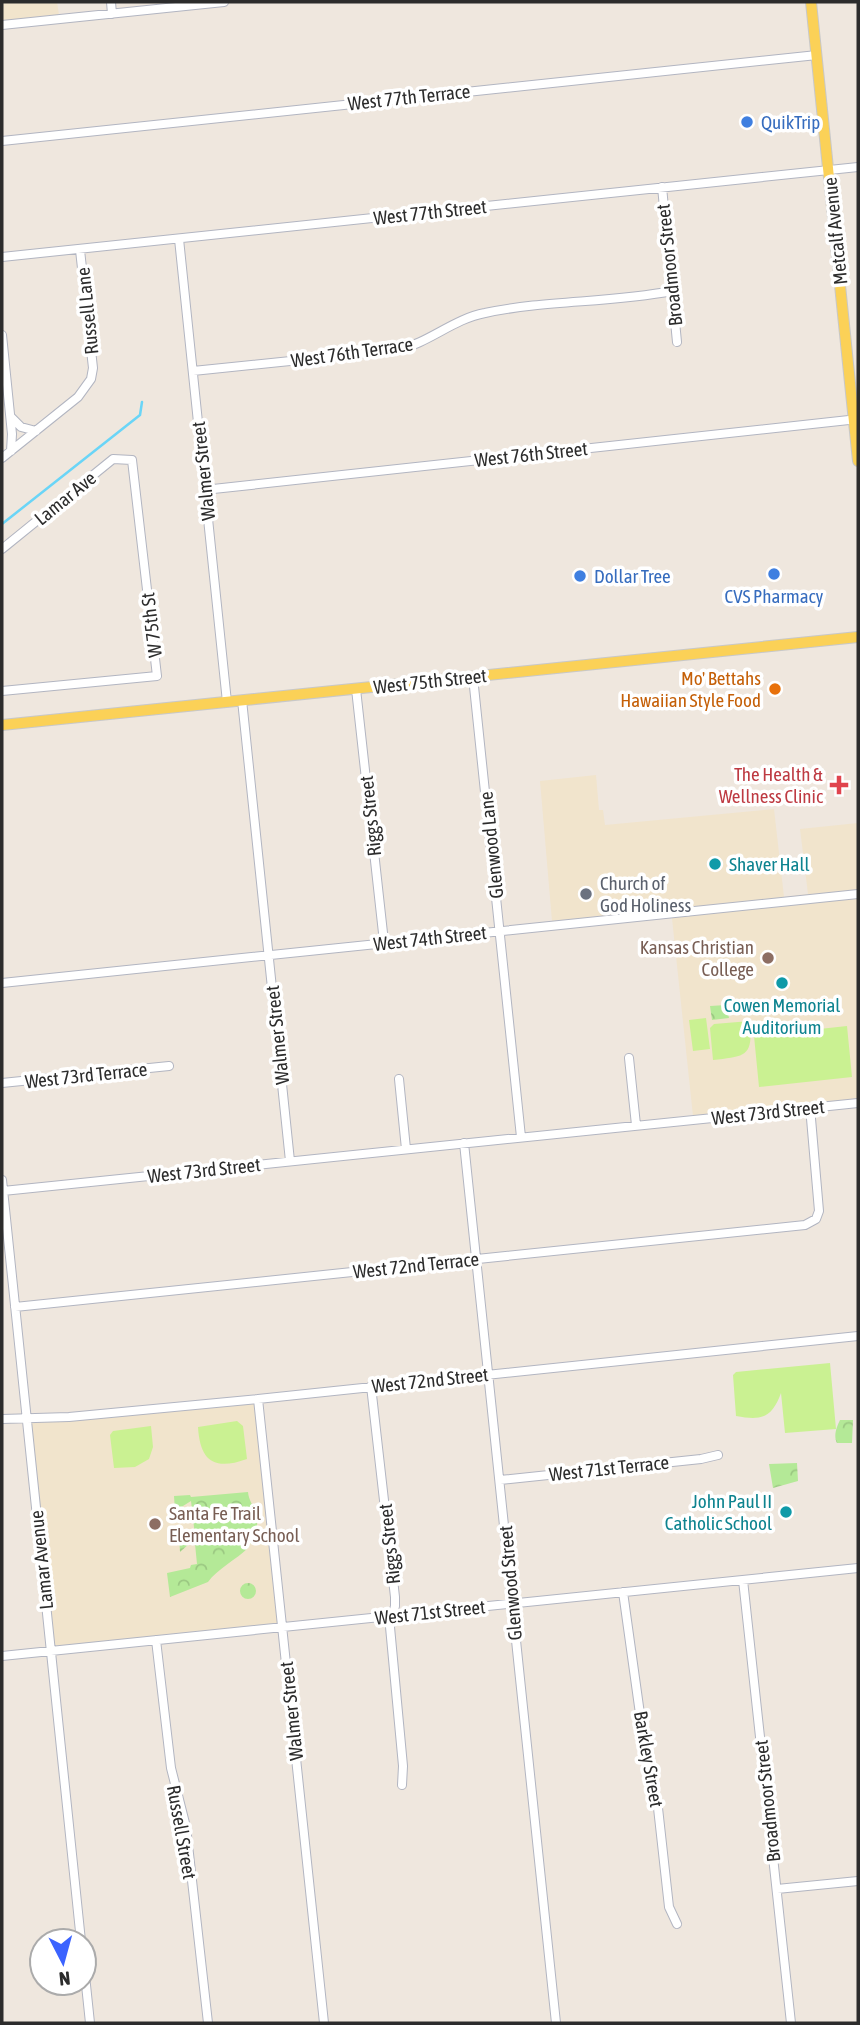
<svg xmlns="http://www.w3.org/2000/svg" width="860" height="2025" font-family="'Asap Condensed',sans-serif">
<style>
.education{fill:#f1e4cc}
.park{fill:url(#park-crowns)}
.pitch{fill:#caf192}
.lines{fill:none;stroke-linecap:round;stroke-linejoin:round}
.stream{stroke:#6ad5f7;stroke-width:2.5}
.minor-casing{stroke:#b2b5c1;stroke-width:10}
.major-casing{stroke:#c8c8c8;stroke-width:12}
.minor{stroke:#fff;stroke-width:8}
.major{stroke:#fbd157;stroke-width:10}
.shop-dot{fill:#3f7fe0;stroke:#fff;stroke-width:2.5}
.food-dot{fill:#e8710a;stroke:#fff;stroke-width:2.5}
.health-dot{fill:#e0444e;stroke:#fff;stroke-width:2.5}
.culture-dot{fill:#0f9aa8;stroke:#fff;stroke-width:2.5}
.worship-dot{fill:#6b7280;stroke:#fff;stroke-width:2.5}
.education-dot{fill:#8d6e63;stroke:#fff;stroke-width:2.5}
.labels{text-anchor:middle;stroke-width:7;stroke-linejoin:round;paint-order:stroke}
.street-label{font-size:19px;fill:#2c2c2c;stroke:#fff}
.shop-label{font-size:19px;fill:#366cbe;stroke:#fff;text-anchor:start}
.food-label{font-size:19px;fill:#c56008;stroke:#fff;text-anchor:end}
.health-label{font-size:19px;fill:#be3a42;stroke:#fff;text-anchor:end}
.culture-label{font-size:19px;fill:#0d838f;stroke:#fff;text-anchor:start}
.worship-label{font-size:19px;fill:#5b616d;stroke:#fff;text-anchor:start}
.education-label{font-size:19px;fill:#785e54;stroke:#fff;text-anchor:end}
</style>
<defs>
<pattern id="park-crowns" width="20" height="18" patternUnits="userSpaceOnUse" patternTransform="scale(1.75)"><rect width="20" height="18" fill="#b4e997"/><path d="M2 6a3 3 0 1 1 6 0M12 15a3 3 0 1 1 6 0" fill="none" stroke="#9bc882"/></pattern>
</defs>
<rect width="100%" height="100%" fill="#efe7de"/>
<path class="education" d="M2,2H57L59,15L2,21Z
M596,775L599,810H603L605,825L774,809L784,897L808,894L800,829L858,823V1099L693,1116L671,909L552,921L540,781Z
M256,1403L279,1625L55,1648L30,1422L36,1419Z"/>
<path class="park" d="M726,1005L729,1018L712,1020L710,1006Z
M840,1420H853L852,1443H837C833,1436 837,1426 840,1420Z
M797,1463L798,1481L773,1488L769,1464Z
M248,1492C249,1505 261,1512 256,1531L260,1533L262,1541L257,1545L249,1543V1547C236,1560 217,1569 208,1582L170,1597L167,1573L190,1568L191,1565L197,1564L195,1544H189L180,1552L179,1537L195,1536L191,1501L175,1511L174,1496L190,1495L191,1497Z
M240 1591a8 8 0 1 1 16 0a8 8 0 1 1-16 0Z"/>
<path class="pitch" d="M706,1018L710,1049L693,1051L689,1020Z
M750,1021C753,1057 746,1056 713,1060L710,1028L714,1024Z
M847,1026L852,1077L759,1087L754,1036Z
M830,1363L836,1429L785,1433L781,1393C772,1417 763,1421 736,1416L733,1375L736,1372Z
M237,1421L243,1426L247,1459C214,1471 200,1461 198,1427Z
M151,1426L153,1447L149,1459L135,1467L114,1468L110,1435L113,1431Z"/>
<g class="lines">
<path class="stream" d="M2,524L140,415L142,402"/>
<g class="minor-casing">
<path id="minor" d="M111,2L112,14
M2,25L224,2
M2,141L817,55
M662,187L677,342
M179,239L227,702
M2,257L858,167
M2,335L12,434L11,451
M193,371L397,350C429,343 453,319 485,313C546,300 610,303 672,291
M11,417L21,427L36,431
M2,458L78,397L91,379L93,368L80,250
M204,490L858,419
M2,549L113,459L132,460L157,676L2,691
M473,677L521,1137
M356,689L384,942
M242,700L290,1161
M2,983L858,894
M629,1058L636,1125
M399,1079L406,1149
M2,1083L169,1066
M464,1143L556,2023
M2,1180L81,1941
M3,1191L858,1103
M15,1307L805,1225L816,1219L819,1211L810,1107
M371,1386L395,1597V1606L390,1627L403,1766L402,1785
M258,1399L324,2023
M2,1419L69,1417L258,1399L858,1336
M500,1480L701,1459L718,1455
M743,1580L791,2023
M623,1592L641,1721L658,1808L669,1907L677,1924
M156,1640L171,1768L186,1827L208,2023
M2,1656L858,1568
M777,1889L858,1881
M84,1966L90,2023"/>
</g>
<g class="major-casing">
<path id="major" d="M811,2L858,461
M2,725L858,637"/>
</g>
<use href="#minor" class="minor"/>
<use href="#major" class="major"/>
</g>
<g class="shop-dot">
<circle cx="747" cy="122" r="7"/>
<circle cx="774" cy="574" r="7"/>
<circle cx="580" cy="576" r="7"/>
</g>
<circle class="food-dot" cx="775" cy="689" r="7"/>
<path class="health-dot" d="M835.5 774.5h7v7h7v7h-7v7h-7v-7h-7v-7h7z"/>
<g class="culture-dot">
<circle cx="715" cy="864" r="7"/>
<circle cx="782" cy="983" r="7"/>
<circle cx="786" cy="1512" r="7"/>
</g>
<circle class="worship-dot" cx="586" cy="894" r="7"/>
<g class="education-dot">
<circle cx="768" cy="958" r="7"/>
<circle cx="155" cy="1524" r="7"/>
</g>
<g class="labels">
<g class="street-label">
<text transform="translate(409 97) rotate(-6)" y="7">West 77th Terrace</text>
<text transform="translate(430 212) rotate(-6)" y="7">West 77th Street</text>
<text transform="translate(835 231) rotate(-96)" y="7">Metcalf Avenue</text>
<text transform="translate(669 265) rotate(-96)" y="7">Broadmoor Street</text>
<text transform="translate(87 311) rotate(-96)" y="7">Russell Lane</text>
<text transform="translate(352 352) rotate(-8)" y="7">West 76th Terrace</text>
<text transform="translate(531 454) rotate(-6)" y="7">West 76th Street</text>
<text transform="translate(203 471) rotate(-96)" y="7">Walmer Street</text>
<text transform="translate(65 498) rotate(-39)" y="7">Lamar Ave</text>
<text transform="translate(151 625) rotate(-97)" y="7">W 75th St</text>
<text transform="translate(430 681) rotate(-6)" y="7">West 75th Street</text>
<text transform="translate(370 816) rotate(-96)" y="7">Riggs Street</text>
<text transform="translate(491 845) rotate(-96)" y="7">Glenwood Lane</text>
<text transform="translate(430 938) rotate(-6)" y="7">West 74th Street</text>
<text transform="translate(277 1035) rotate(-96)" y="7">Walmer Street</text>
<text transform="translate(86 1075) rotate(-6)" y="7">West 73rd Terrace</text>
<text transform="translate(768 1112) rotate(-6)" y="7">West 73rd Street</text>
<text transform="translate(204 1170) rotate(-6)" y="7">West 73rd Street</text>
<text transform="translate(416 1265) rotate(-6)" y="7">West 72nd Terrace</text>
<text transform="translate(430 1380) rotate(-6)" y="7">West 72nd Street</text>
<text transform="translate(609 1468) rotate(-6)" y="7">West 71st Terrace</text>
<text transform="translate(389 1544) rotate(-96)" y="7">Riggs Street</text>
<text transform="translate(41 1560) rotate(-96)" y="7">Lamar Avenue</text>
<text transform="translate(510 1583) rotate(-95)" y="7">Glenwood Street</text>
<text transform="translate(430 1612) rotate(-6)" y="7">West 71st Street</text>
<text transform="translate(291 1711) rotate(-96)" y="7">Walmer Street</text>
<text transform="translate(649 1759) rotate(80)" y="7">Barkley Street</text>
<text transform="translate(767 1801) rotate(-96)" y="7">Broadmoor Street</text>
<text transform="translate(182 1832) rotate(80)" y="7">Russell Street</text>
</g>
<g class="shop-label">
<text x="761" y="129">QuikTrip</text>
<text x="594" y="583">Dollar Tree</text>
<text x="774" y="603" text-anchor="middle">CVS Pharmacy</text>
</g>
<g class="food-label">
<text x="761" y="685">Mo' Bettahs<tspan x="761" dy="22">Hawaiian Style Food</tspan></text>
</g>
<g class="health-label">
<text x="823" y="781">The Health &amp;<tspan x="823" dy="22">Wellness Clinic</tspan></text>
</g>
<g class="culture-label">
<text x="729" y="871">Shaver Hall</text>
<text x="782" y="1012" text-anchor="middle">Cowen Memorial<tspan x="782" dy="22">Auditorium</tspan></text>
<text x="772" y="1508" text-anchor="end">John Paul II<tspan x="772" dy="22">Catholic School</tspan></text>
</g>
<g class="worship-label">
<text x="600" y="890">Church of<tspan x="600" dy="22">God Holiness</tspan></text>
</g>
<g class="education-label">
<text x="754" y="954">Kansas Christian<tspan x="754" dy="22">College</tspan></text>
<text x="169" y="1520" text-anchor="start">Santa Fe Trail<tspan x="169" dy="22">Elementary School</tspan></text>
</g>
</g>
<rect width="860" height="2025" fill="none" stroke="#2c2c2c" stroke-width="7"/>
<g transform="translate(63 1962) rotate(174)"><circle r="33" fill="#ffffff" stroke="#ababab" stroke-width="2"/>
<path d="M0-5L12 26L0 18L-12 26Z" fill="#3b63ff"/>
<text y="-10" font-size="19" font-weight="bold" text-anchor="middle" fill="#2c2c2c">N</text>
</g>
</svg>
